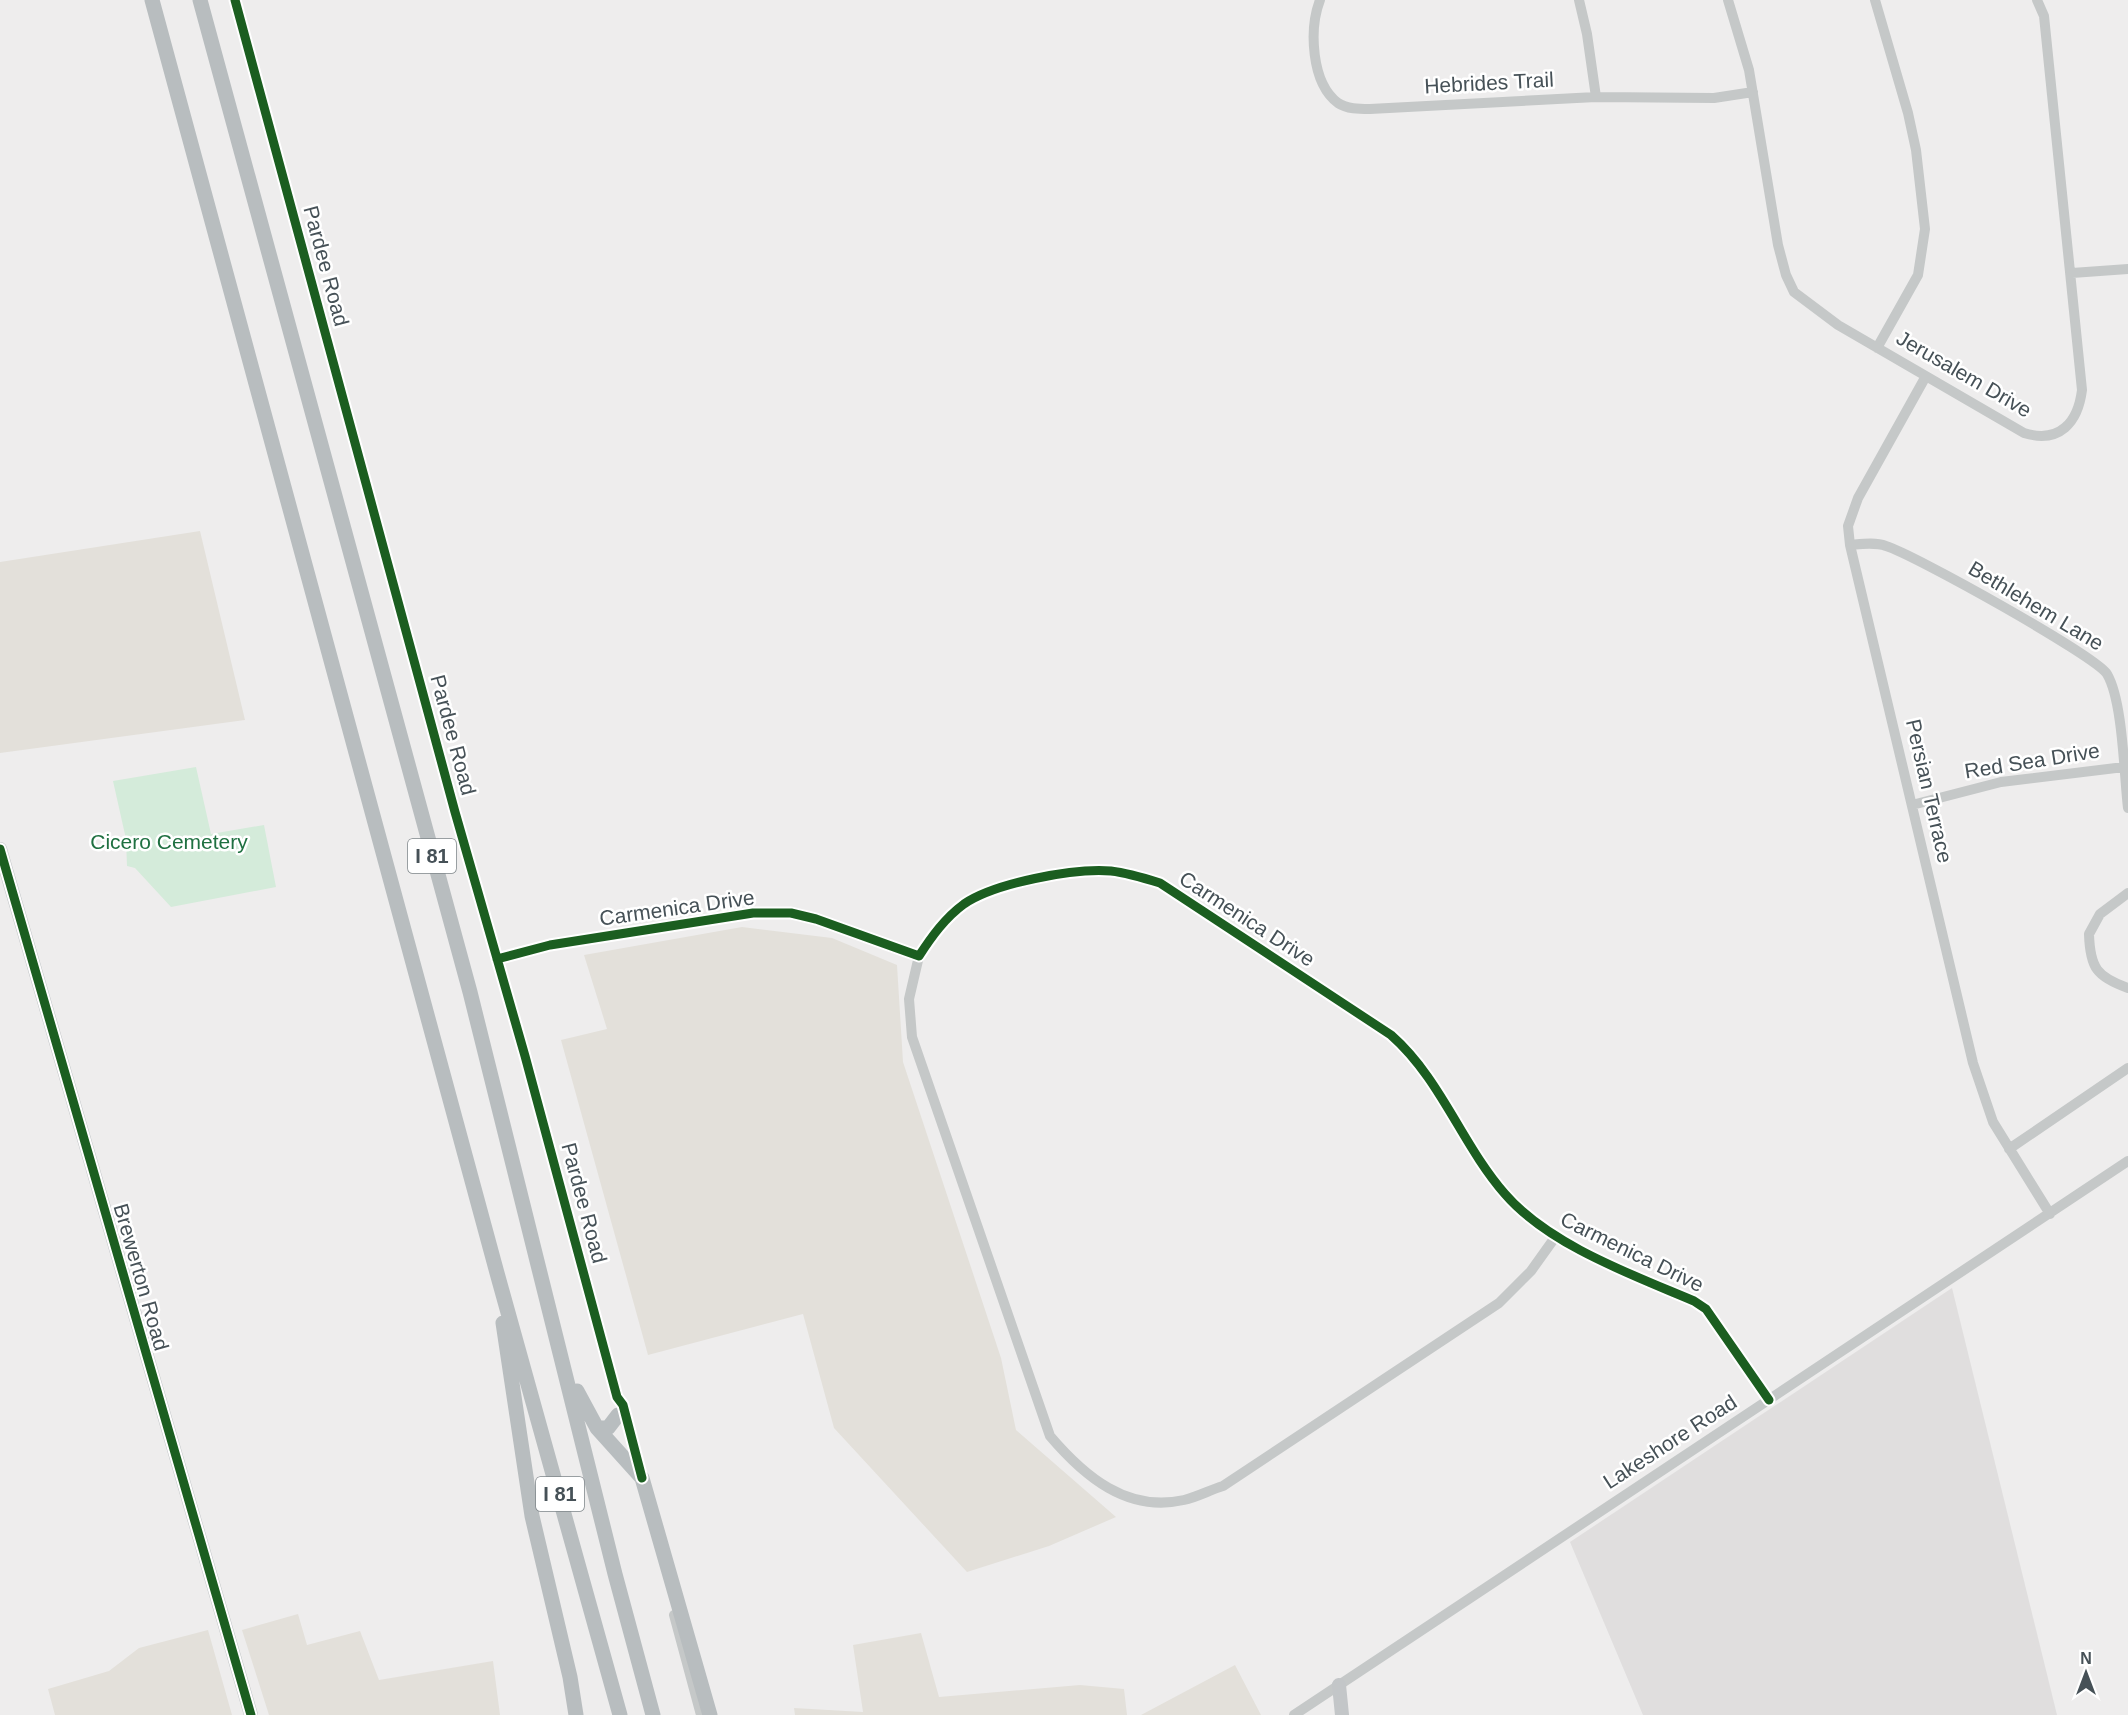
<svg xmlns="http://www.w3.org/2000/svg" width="2128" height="1715" font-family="Helvetica,sans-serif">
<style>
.commercial{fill:#e3e0da}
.education{fill:#e0dede}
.green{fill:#d4ebda}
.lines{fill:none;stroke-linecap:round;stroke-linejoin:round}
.minor{stroke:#c5c8c8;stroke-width:10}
.major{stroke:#c3c6c8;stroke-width:14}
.highway{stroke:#b8bdbf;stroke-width:15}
.cycleway-casing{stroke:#fff;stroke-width:13}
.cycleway{stroke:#1b5e20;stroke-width:9}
.labels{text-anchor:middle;stroke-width:5;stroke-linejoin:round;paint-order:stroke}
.shield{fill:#fff;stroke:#7e8589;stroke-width:1.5}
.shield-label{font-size:20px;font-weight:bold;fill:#465157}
.street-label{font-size:21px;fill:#465157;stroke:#fff}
.park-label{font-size:21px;fill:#1f7041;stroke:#fff}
</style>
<rect width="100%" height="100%" fill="#eeeded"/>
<path class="commercial" d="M200,531L245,720L0,753V562Z
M742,927L832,938L897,965L903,1062L1001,1358L1016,1430L1116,1517L1049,1546L967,1572L834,1428L803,1314L648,1355L561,1040L607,1029L584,955Z
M298,1614L307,1645L360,1631L379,1680L493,1661L500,1715H269L242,1630Z
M208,1630L232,1715H55L48,1689L109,1671L139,1648Z
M921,1633L939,1697L1080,1685L1124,1689L1127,1715H795L794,1708L863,1712L853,1645Z
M1235,1665L1261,1715H1141Z"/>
<path class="education" d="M1952,1288L2057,1715H1643L1570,1542Z"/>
<path class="green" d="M196,767L211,834L264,825L276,887L171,907L135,868L127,866L126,839L113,781Z"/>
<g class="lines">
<path class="minor" d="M235,0L455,812L525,1056L617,1397L623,1405L642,1474
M1320,0C1309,29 1311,83 1338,103C1347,109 1359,109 1370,109L1596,97L1714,98L1753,92
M1579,0L1587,34L1596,97
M1728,0L1749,70L1778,245L1786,275L1794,292L1838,325L2024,433C2060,444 2078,422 2082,390L2044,16L2037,0
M1875,0L1908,113L1916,150L1925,229L1918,275L1877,348
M2072,273L2128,269
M1926,376L1858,498L1848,526L1850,545L1973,1063L1993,1122L2050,1214
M1850,545C1862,544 1875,542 1886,546C1913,554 2096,656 2107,674C2123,701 2124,775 2128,808
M1912,805L2001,782L2124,767
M2128,893L2100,914L2089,934C2090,968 2097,977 2128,988
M919,956L909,999L912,1037L1050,1436C1084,1476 1127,1513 1184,1500C1197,1497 1210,1490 1223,1486L1499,1303L1531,1271L1556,1236
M497,959L550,945L753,913H791L816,919L919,956C932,936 945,918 964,904C995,883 1073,868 1111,871C1128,873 1144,878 1160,883L1391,1035C1441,1079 1462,1145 1505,1194C1549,1245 1633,1275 1694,1301L1706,1309L1769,1400
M2009,1149L2128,1068
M674,1615L701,1715
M1294,1715L2128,1161"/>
<path class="major" d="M0,849L251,1715
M1339,1685L1342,1715"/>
<path class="highway" d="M152,0L497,1273L620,1715
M200,0L470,992L615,1574L653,1715
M503,1323L532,1516L570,1677L576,1715
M577,1391L597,1428L642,1478L710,1715
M597,1428H608L618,1415"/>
<g class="cycleway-casing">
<path id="cycleway" d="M235,0L455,812L525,1056L617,1397L623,1405L642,1478
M0,849L251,1715
M497,959L550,945L753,913H791L816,919L919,956C932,936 945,918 964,904C995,883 1073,868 1111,871C1128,873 1144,878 1160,883L1391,1035C1441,1079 1462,1145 1505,1194C1549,1245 1633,1275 1694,1301L1706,1309L1769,1400"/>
</g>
<use href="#cycleway" class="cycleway"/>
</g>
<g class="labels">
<g class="shield">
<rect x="408" y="839" width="48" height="34" rx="4.5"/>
<rect x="536" y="1477" width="48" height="34" rx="4.5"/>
</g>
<g class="shield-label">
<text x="432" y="863">I 81</text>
<text x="560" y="1501">I 81</text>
</g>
<g class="street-label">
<text transform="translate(1489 83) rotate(-3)" y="7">Hebrides Trail</text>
<text transform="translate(326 266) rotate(75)" y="7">Pardee Road</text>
<text transform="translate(1964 374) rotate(30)" y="7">Jerusalem Drive</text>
<text transform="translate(2036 606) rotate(31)" y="7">Bethlehem Lane</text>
<text transform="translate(453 735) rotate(75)" y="7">Pardee Road</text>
<text transform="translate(2032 761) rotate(-9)" y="7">Red Sea Drive</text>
<text transform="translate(1929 791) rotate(77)" y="7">Persian Terrace</text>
<text transform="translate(677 908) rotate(-8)" y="7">Carmenica Drive</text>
<text transform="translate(1247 919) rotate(33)" y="7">Carmenica Drive</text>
<text transform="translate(584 1203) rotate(75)" y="7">Pardee Road</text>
<text transform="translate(1632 1252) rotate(26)" y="7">Carmenica Drive</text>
<text transform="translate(141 1277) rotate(74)" y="7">Brewerton Road</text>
<text transform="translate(1670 1442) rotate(-33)" y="7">Lakeshore Road</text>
</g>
<g class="park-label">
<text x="169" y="849">Cicero Cemetery</text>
</g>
</g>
<g transform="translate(2086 1673)" stroke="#ffffff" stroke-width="4.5" paint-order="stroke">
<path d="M0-4.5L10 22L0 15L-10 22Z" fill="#465157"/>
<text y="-9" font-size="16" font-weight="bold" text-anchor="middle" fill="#465157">N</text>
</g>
</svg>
